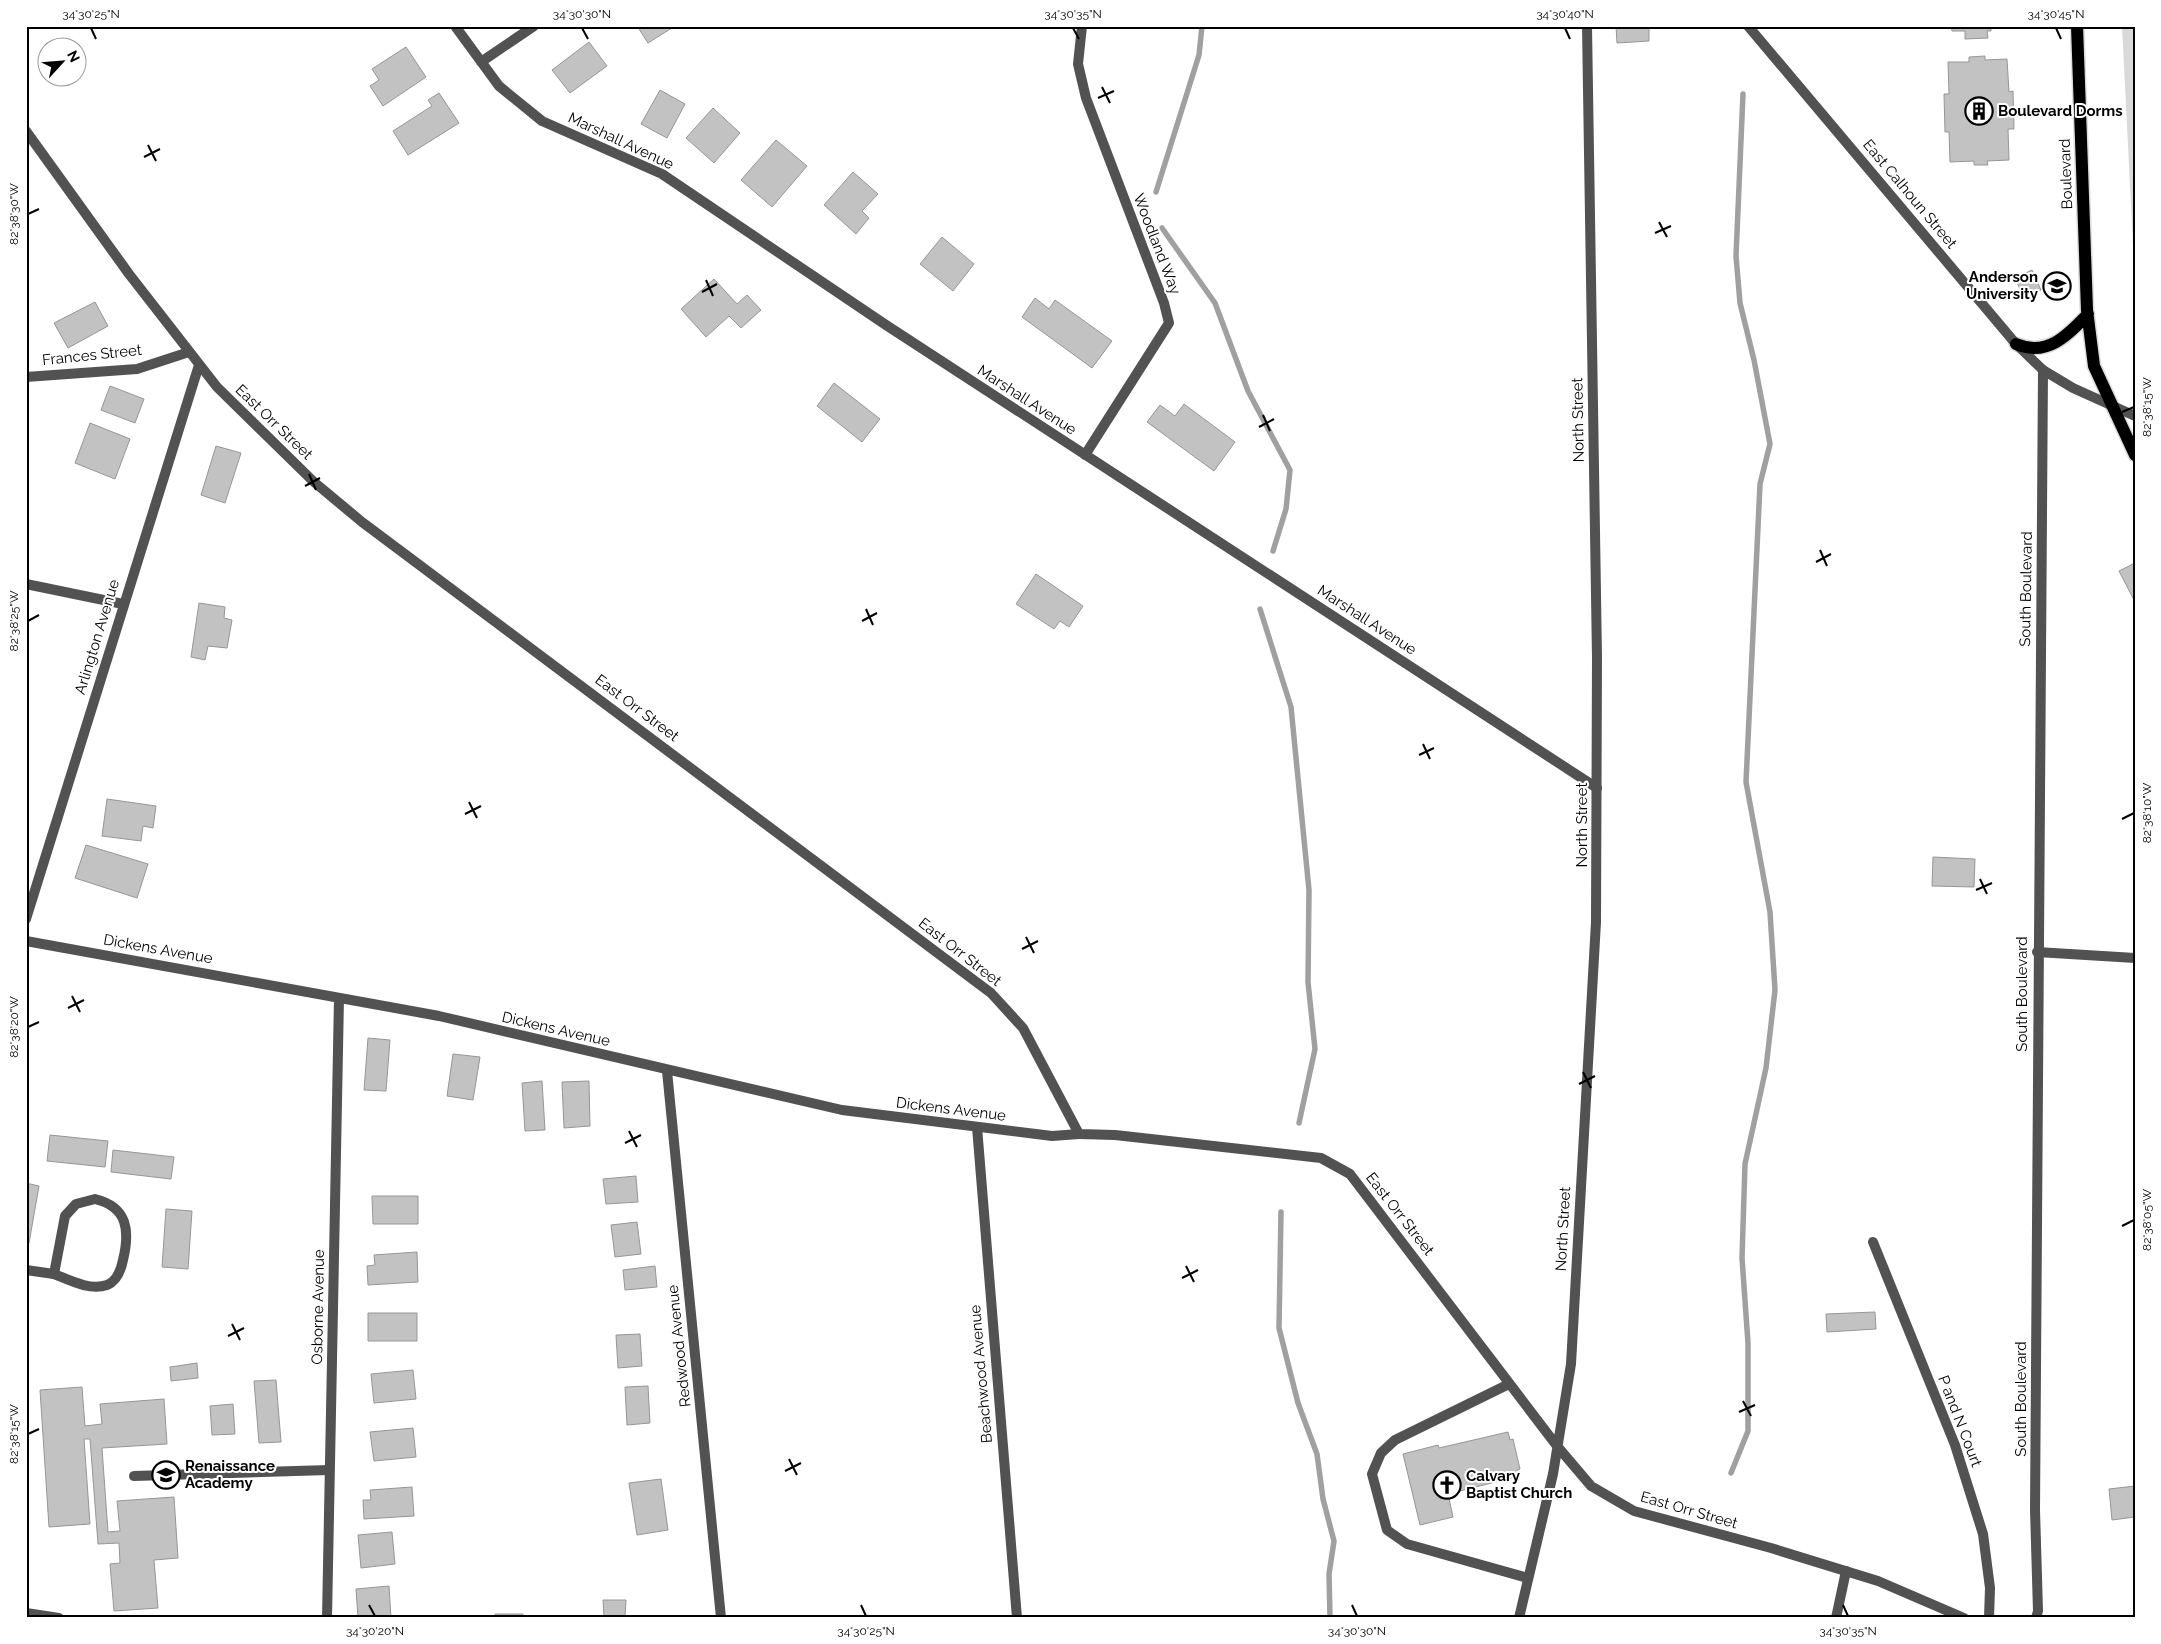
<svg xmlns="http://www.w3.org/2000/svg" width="2161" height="1644" font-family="Raleway,sans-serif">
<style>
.green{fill:#d9d9d9}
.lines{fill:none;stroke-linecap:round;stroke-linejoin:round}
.stream{stroke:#a0a0a0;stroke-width:5.5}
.building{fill:#c2c2c2;stroke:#969696}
.primary-casing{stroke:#dbdbdb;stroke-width:15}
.service{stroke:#525252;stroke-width:10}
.minor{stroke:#525252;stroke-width:10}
.tertiary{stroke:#525252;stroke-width:10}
.primary{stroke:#000;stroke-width:12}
.ticks{fill:none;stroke:#000;stroke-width:2}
.labels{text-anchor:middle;stroke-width:4;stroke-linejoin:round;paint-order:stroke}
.poi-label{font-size:15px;font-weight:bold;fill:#000;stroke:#fff;text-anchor:start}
.street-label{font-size:15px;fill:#000;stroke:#fff}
.neatline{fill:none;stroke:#000;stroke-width:2}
.ticks-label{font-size:12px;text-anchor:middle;fill:#000}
</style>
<rect width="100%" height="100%" fill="#fff"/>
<path class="green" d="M2122,26H2135V286Z"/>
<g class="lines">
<path class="stream" d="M1156,192L1199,55L1202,26
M1162,228L1215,303L1248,391L1290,470L1286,509L1273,551
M1260,609L1291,707L1309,890L1308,982L1315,1049L1299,1123
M1281,1212L1279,1328L1298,1403L1317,1454L1323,1499L1334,1541L1329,1574L1330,1618
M1731,1473L1748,1431V1343L1742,1258L1745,1164L1766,1068L1775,990L1770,912L1746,782L1760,484L1770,444L1754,360L1740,303L1736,256L1743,94"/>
</g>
<path class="building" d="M637,26H675L648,43Z
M1616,26H1649V41L1617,43Z
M1951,26H1991V31H1987L1988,38L1965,39V31H1952Z
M589,42L607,66L570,93L552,70Z
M406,47L426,77L383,106L370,86L379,80L372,69Z
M1985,56V60L2007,59L2009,92L2013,91L2014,129H2008L2009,160L1987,161L1988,165H1974V161L1950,162L1949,132H1945L1944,94H1949L1948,62H1969V57Z
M660,90L685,104L667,138L641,124Z
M439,93L459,123L408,155L393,131L432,106L428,100Z
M713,108L740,133L714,163L686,138Z
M776,140L807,166L772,207L741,180Z
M853,172L878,194L862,211L869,218L856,234L824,205Z
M942,237L974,264L953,291L920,264Z
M2032,270L2041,290L2024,298L2015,278Z
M714,279L737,304L747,295L761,310L741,328L729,316L706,337L681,309Z
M1035,298L1049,309L1055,300L1112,341L1092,368L1022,317Z
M95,302L108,326L68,348L54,323Z
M834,383L880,419L862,442L817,406Z
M110,386L144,399L135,423L101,410Z
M1184,404L1235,442L1214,471L1147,422L1160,405L1175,416Z
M90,423L130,439L115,479L75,463Z
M216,446L241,453L225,503L201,495Z
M2135,563V602L2119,571Z
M1036,574L1083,606L1069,627L1060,621L1054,629L1016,604Z
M199,603L225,607L224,618L232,620L227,648L208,646L205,660L191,657Z
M107,799L156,806L153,828L143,826L141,841L102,836Z
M86,845L148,864L137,898L75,878Z
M1933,857L1975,859L1974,887L1932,886Z
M368,1038L390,1040L386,1091L364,1090Z
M453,1054L480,1057L473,1100L447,1096Z
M542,1081L545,1130L525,1131L522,1083Z
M589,1081L590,1126L564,1128L562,1082Z
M50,1135L108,1141L105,1167L47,1161Z
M113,1150L174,1157L171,1179L111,1172Z
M636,1176L638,1202L606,1204L603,1179Z
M26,1183L39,1186L29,1243L26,1242Z
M372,1196H418V1224H373Z
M166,1209L192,1211L188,1269L162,1267Z
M637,1222L641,1254L615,1257L611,1225Z
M417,1252L418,1282L368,1285L367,1266L375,1265L374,1255Z
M655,1266L657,1287L625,1290L623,1270Z
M1875,1312L1876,1329L1827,1332L1826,1314Z
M368,1313H417V1341H368Z
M640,1334L642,1366L618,1368L616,1335Z
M197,1363L198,1378L171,1381L170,1367Z
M413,1370L416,1399L374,1403L371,1374Z
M276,1380L281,1442L259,1443L254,1381Z
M648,1386L650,1423L627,1425L625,1387Z
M82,1387L85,1426L102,1424L100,1404L164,1399L167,1444L102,1448L108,1532L120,1531L117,1501L174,1497L178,1558L154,1560L158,1608L114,1611L110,1564L120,1563L119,1543L98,1544L90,1439H84L90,1524L49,1527L40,1390Z
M233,1404L235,1434L212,1435L210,1406Z
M413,1428L416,1457L374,1461L370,1432Z
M1508,1432L1510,1440L1513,1439L1520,1469L1517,1470L1519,1476L1448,1494L1453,1517L1420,1525L1403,1454L1438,1445L1439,1448Z
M661,1479L668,1530L637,1535L629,1483Z
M2135,1486V1517L2112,1520L2109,1489Z
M412,1487L414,1516L364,1519L363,1500H371L370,1490Z
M392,1532L395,1564L361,1568L358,1535Z
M389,1586L391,1618H358L356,1589Z
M603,1600H626L625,1618H604Z
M495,1614H523V1618H495Z"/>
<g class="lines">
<g class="primary-casing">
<path id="primary" d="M2077,26L2087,310L2094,366L2135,455
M2016,344C2047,357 2067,336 2088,314"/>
</g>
<path class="service" d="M2037,952L2135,958
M95,1199C128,1207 130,1231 123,1260C121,1270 117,1281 107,1285C90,1291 69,1280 54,1274L65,1216L76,1204Z
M1509,1384L1395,1440L1381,1453L1372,1474L1387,1530L1407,1544L1528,1578
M134,1476L329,1470"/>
<path class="minor" d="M455,26L499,86L542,121L662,174L886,325L1597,788
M1082,26L1078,64L1086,98L1164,303L1169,323L1085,455
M481,62L534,26
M26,377L137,369L189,352
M26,584L123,604
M26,919L199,365
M26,941L439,1016L842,1110L1052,1136L1079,1134
M667,1071L721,1618
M977,1127L1017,1618
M1873,1242L1955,1445L1983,1534L1990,1588L1989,1618
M26,1270L54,1274
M26,1613L59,1618
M327,1618L339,998
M1836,1618L1846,1571
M2036,1618L2038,1611L2035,1510L2043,370"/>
<path class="tertiary" d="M1748,26L2016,344L2043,370L2073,388L2135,416
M26,131L129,274L217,387L314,482L362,522L991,993L1023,1028L1079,1134L1115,1135L1321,1158L1350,1174L1557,1446L1591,1486L1634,1511L1771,1548L1878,1581L1964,1618
M1519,1618L1553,1474L1571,1364L1596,922L1597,658L1587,26"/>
<use href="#primary" class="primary"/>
</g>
<path class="ticks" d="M91,28L96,39M582,28L588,39M1073,28L1079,39M1565,28L1570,39M2056,28L2061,39M1102,87L1110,103M1098,98L1114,91M148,145L156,161M144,157L160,149M28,214L39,209M1659,222L1667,237M1655,233L1671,226M706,280L713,296M702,292L717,284M2122,412L2134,407M1263,415L1270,431M1259,427L1274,419M309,474L316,490M305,486L320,478M1820,550L1827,566M1816,562L1831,554M866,609L873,625M28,621L39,615M862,621L877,613M1423,744L1430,759M1419,755L1434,748M469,802L477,818M465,814L481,806M2122,819L2134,813M1980,879L1987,894M1976,890L1992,883M1026,937L1034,953M1022,949L1038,941M72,996L80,1012M68,1008L84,1000M28,1027L39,1022M1583,1072L1591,1088M1579,1084L1595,1076M629,1131L637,1147M625,1143L641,1135M2122,1226L2134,1220M1186,1266L1194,1282M1182,1278L1198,1270M232,1324L240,1340M228,1336L244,1328M1743,1401L1751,1416M1739,1412L1755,1405M28,1434L39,1429M789,1459L797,1475M785,1471L801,1463M369,1605L375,1616M861,1605L866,1616M1352,1605L1357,1616M1843,1605L1848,1616"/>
<defs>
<g id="building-ring" transform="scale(1.4375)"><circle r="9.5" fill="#fff" stroke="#000" stroke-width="1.5"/><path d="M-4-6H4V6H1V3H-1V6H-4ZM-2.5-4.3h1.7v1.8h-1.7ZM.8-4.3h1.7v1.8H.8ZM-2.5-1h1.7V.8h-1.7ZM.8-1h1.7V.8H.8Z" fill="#000"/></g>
<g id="university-ring" transform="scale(1.4375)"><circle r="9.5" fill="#fff" stroke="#000" stroke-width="1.5"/><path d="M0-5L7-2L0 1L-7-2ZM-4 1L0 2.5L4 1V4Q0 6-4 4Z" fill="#000"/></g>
<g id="school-ring" transform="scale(1.4375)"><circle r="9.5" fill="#fff" stroke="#000" stroke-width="1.5"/><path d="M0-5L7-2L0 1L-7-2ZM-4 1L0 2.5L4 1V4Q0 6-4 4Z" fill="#000"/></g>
<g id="church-ring" transform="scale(1.4375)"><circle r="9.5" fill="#fff" stroke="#000" stroke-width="1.5"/><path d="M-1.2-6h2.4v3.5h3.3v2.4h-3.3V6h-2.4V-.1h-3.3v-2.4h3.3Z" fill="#000"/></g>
</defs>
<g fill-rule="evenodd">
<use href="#building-ring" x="1979" y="111"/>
<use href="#university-ring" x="2057" y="286"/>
<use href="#school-ring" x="166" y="1475"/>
<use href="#church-ring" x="1447" y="1485"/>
</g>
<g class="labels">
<g class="poi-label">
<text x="1998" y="116">Boulevard Dorms</text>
<text x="2038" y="282" text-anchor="end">Anderson<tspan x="2038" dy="17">University</tspan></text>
<text x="185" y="1471">Renaissance<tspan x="185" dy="17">Academy</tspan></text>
<text x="1466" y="1481">Calvary<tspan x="1466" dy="17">Baptist Church</tspan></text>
</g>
<g class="street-label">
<text transform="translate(621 141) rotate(25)" y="5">Marshall Avenue</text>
<text transform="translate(2066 174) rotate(-92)" y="5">Boulevard</text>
<text transform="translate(1910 194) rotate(50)" y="5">East Calhoun Street</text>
<text transform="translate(1157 244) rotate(69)" y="5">Woodland Way</text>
<text transform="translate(92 355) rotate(-6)" y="5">Frances Street</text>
<text transform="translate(1027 400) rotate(33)" y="5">Marshall Avenue</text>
<text transform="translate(1578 420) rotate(-91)" y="5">North Street</text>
<text transform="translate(274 422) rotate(44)" y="5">East Orr Street</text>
<text transform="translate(2026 589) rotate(-89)" y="5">South Boulevard</text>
<text transform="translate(1367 620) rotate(33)" y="5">Marshall Avenue</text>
<text transform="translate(97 637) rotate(-73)" y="5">Arlington Avenue</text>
<text transform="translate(637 708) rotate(37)" y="5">East Orr Street</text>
<text transform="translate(1582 825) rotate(-90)" y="5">North Street</text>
<text transform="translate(158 949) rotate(10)" y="5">Dickens Avenue</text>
<text transform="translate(960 952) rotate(38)" y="5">East Orr Street</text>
<text transform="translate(2022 994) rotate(-90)" y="5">South Boulevard</text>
<text transform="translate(556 1029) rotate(13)" y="5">Dickens Avenue</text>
<text transform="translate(951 1109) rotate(7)" y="5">Dickens Avenue</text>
<text transform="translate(1400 1214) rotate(52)" y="5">East Orr Street</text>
<text transform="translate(1563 1229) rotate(-87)" y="5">North Street</text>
<text transform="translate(318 1307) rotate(-89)" y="5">Osborne Avenue</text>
<text transform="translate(679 1346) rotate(-96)" y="5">Redwood Avenue</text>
<text transform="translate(981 1374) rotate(-95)" y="5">Beachwood Avenue</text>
<text transform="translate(2021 1399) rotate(-90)" y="5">South Boulevard</text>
<text transform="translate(1960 1421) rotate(69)" y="5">P and N Court</text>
<text transform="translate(1689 1510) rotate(16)" y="5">East Orr Street</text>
</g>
</g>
<rect width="2161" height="1644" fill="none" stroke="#ffffff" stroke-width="55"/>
<g transform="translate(62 62) rotate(64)"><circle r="24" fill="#ffffff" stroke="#999999"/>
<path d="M0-4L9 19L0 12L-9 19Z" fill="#000000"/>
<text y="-8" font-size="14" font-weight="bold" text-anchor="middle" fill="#000000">N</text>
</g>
<rect x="28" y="28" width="2106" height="1588" class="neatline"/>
<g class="ticks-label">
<text x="91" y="18">34°30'25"N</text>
<text x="582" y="18">34°30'30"N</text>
<text x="1073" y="18">34°30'35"N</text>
<text x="1565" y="18">34°30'40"N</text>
<text x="2056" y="18">34°30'45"N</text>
<text transform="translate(14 214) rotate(-90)" y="4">82°38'30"W</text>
<text transform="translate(2147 407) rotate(-90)" y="4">82°38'15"W</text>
<text transform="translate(14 621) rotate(-90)" y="4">82°38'25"W</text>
<text transform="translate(2147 813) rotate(-90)" y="4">82°38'10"W</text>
<text transform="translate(14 1027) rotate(-90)" y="4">82°38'20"W</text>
<text transform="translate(2147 1220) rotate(-90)" y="4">82°38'05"W</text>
<text transform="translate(14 1434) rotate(-90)" y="4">82°38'15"W</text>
<text x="375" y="1635">34°30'20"N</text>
<text x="866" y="1635">34°30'25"N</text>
<text x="1357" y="1635">34°30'30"N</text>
<text x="1848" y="1635">34°30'35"N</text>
</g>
</svg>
